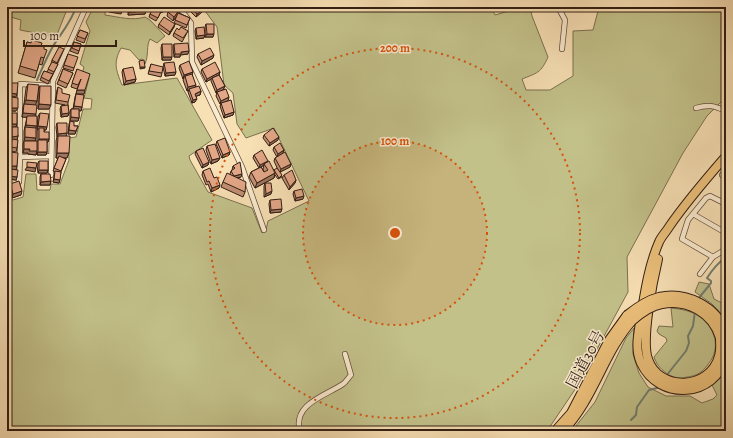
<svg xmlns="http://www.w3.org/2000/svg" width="733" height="438" font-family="Alegreya,'Noto Serif JP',serif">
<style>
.green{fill:#c3c18a;stroke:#7a704f}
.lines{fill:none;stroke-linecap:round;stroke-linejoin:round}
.stream{stroke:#727d70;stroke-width:2}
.minor-casing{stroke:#644e3c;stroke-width:6}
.trunk-casing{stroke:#321e14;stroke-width:10}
.minor{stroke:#faebcf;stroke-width:4.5}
.trunk{stroke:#ecc07a;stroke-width:8}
.trunk-bridge-casing{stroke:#321e14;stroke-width:10;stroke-linecap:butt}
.trunk-bridge{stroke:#ecc07a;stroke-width:8}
.wall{fill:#c29074;stroke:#321e14;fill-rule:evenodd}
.shaded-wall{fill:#9e755e;stroke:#321e14}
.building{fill:#e2a787;stroke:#321e14}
.ring{fill:none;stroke:#d6530d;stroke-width:2;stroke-dasharray:2 4}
.labels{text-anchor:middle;stroke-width:3;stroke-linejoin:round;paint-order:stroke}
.street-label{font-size:16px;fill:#321e14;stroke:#faebcf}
.centre{fill:#d6530d;stroke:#faebcf;stroke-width:2}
.ring-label{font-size:12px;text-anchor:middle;font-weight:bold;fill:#d6530d;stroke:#faebcf;stroke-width:3;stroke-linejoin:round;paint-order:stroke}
</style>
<rect width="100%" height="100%" fill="#f8e0b5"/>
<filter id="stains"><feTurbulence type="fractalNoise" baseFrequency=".005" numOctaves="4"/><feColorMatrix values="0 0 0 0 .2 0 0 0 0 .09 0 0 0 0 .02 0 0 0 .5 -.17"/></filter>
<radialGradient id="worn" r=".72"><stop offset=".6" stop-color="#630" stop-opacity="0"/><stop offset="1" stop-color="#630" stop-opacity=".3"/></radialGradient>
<path class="green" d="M8,7H68L56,37L20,30L21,20L7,16Z
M202,7H491L495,15L512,10V7H530L532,16L548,57C541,73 537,73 522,79L526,90H550L573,76V31L593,30L598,11L602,7H726V97L707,116L683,153L627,257L628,292L576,388L549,428L545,431H7V197L13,200L23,197L26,174H36L37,190H50L51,184H60L69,160L68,138L76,137L83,109H91L92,99L84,98L89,78L82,74L84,67L80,64L90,31L86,22L93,8H105V15C119,17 132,21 145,17L150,20L165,36L157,43L150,39C146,46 149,55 145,64L142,59L139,60L130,50L121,48C113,63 116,70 122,85L177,78L212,140L189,156L190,160L208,192L252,208L262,233L266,230L268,221L309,201L274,128L246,138L237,124L233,93L224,85L217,27Z
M699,282L709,284L714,299L726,305V319L712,304L695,292Z
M671,308C681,309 692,311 700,317C715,328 721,348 709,363C703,372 697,376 687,377C681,379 675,378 669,375C662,370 657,366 654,357L667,341L666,338L659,334L657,331L659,326L673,327Z
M634,328L633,354L639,373L648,387L666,396H690L702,403L713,399L717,395L712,385L722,376L726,369V431H572L595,402L626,338Z"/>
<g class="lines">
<path class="stream" d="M37,80C42,69 46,59 52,48C60,34 71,23 76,7
M698,299L711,283V281L707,278C712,270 718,263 726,257
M666,376L686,351L689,343L688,336L693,326L695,311
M631,420L636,415L637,407L649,390L657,388L659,386"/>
<g class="minor-casing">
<path id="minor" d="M179,7L191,23L192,62L242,167L264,230
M558,7L565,20L562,49
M696,108C709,104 714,106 726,111
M51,156L20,157V84L52,86
M51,175L53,81L86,7
M722,175H726
M19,182L20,157
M693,214L726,233
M713,257L682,239L688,220L706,198L710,196L726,204
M700,274L713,257L726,249
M300,431C292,404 327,395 343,384C346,382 348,378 351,375L345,354"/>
</g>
<g class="trunk-casing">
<path id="trunk" d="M726,156C706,179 686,202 669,227C666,232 661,237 659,242C649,265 645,291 641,316C639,331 634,348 641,363C659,402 716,398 726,356
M658,259C653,280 641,340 648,359C659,392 710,390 719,356C721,350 720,344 720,338
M555,431L571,413L609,340L627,315
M563,431C594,399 603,354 632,321"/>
</g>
<use href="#minor" class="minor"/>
<use href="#trunk" class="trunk"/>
<g class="trunk-bridge-casing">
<path id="trunk-bridge" d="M627,315C637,307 647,300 659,297C686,291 718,306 726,334
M632,321C641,313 650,306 662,304C687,299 713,313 720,338"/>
</g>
<use href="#trunk-bridge" class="trunk-bridge"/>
</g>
<path class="wall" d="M128,7H146L145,14L128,15Z
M156,7H165L162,13L161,12L156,21L149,17L150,14Z
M185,7H202L204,9L202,12L196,17L190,11L191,10L188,12Z
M168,12L179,13L190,18L186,28L174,23L178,15L173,21L167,16Z
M159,24H175L174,27L169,35L158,27Z
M206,24L213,37H205V27Z
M196,28L204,38L196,39L195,31Z
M80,30L88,33L84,43L76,40Z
M179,30L188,31L182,42L173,36L174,33Z
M27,42L41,46L44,49V58L42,65L39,64L35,78L18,73Z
M74,42L81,44L78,54L70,51Z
M162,44L171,60H162L161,48Z
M174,44L188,54L180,55V57H174L173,47Z
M62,53L57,64H58L48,84L40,80L44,71L47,72L51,64L52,60Z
M68,54L74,68L73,71L63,68Z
M198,54L213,58L201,65L197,57Z
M164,63L175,75L165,76L163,67Z
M151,64L162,73L161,77L148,74Z
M180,65L192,74L195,87L201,91L200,95L196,96L195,102L192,103L188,92L189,90L187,91L183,80L184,78L183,79L179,68Z
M63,69L73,73L66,88L57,84Z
M77,69L84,94H76L80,82L77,89L71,87Z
M123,69L136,79L135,82L124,85L122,72Z
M202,69L220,72L219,75L225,86L223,90L216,93L211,81V79L206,82L201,72Z
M9,83L16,97L8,96V86Z
M28,84L37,101L35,105L36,128L35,141H24V131L27,117H22L23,107L24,104L26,88Z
M40,86L49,109H38V91Z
M58,87L68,102V105L69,113L68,116L61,117L60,109L61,106L65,105L55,103L57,90Z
M217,92L228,101L234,112L233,115L224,118L220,106L221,104H220L216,96Z
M76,94L82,107L81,111L79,110V118L78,121H70V112L71,109H73L75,97Z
M11,97L16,111H9L10,101Z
M12,113L16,127L18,136L17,139V148L16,152L10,151L12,140H11L10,130L11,127V116Z
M40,113L46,130H44V132L49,139L48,142H47V152L46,155H37V152L36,155L28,154V153H23V144L24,141L37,142V131L38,129H37L38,116Z
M70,121L74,126H78L75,134H68L69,124Z
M57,123L66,136L67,158H64L66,159L61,172L59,183L53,182L55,172L53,171L58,158H56V141L57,137L56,127Z
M264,135L278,140L269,146L263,138Z
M217,141L230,152L229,155L222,158L216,144Z
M207,146L220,158L218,161L211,164L206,150Z
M274,147L284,150L283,153L291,164L290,167L280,172L282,177L278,179L275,175L274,178L255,188L249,177L251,172L259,168L253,158L254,155L268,161L267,163L274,170L279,172L274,161L275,158L277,157L273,150ZM264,165L263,169L264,172L261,167Z
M196,151L209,162L208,165L202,168L195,154Z
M10,152L16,169L17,177L16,180L8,179L10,169H7L8,156Z
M39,161L48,170L47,173H38L37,165Z
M233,166L241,177L238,178L245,192L243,197L221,187L223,182L230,174L231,171L232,170Z
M203,171L219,188L211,192L208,184L206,185L202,175Z
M41,174L51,181L50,185H40V177Z
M284,175L296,180L295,183L289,190L282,178Z
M265,183L271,194L264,197V186Z
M10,184L21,195L12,198L9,187Z
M294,191L303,199L295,201L293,194Z
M270,200L281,212L270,213L269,204Z"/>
<path class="shaded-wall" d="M192,7H193L192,8L191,10L188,12L189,8Z
M110,9L122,11L121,14L109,12Z
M180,9L179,13L173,21L174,17Z
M204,9L202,12L196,17L197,14Z
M146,11L145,14L128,15L129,12Z
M175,24L174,27L169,35L170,32Z
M207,34H214L213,37H205Z
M205,35L204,38L196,39L197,36Z
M189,51L188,54L180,55V57H174L175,54L181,52Z
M214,55L213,58L201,65L202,61Z
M163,57H172L171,60H162Z
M140,67H145V68L140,69Z
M176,72L175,75L165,76L166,73Z
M193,72L192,75L185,76L183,79L184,75Z
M220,72L219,75L212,78L211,79L206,82L207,79Z
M136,79L135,82L124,85L126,81Z
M196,85L195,88L187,91L188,87Z
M225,86L223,90L216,93L217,90Z
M77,90H85L84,94H76Z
M201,91L200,95L194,97L195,94Z
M9,93L17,94L16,97L8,96Z
M229,97L228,101L220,104L221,101Z
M197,99L195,102L192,103L193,100Z
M26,100L37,101L35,106L24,104Z
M39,104L51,105L49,109H38Z
M74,106L82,107L81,111L73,109Z
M10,108H18L16,111H9Z
M234,112L233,115L224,118L225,115Z
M23,113L36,114L35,118L22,117Z
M69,113L68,116L61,117L62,114Z
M71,117L79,118L78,121H70Z
M12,124H17L16,127H11Z
M26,125L37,126L35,129L25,128Z
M38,126L47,127L46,130L37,129Z
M69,130L76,131L75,134H68Z
M67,133L66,137H57L58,134Z
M18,136L17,140H11L12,137Z
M25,137L36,138L35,141H24Z
M279,137L278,140L269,146L270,143Z
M39,139H49L48,142H38Z
M24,149H30L37,151L36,155L28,154V153H23Z
M284,150L283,153L277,157L278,154Z
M38,152H47L46,155H37Z
M230,152L229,155L222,158L223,155Z
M57,153H69L67,158H56Z
M220,158L218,161L211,164L212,160Z
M268,161L267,164H264V165L259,168L260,165Z
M209,162L208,165L202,168L203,165Z
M291,164L290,167L280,172L281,169Z
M9,166H17L16,170L7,169Z
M27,167L36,168L35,172L25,170Z
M39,170H48L47,173H38Z
M275,173L274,178L255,188L257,183Z
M242,174L241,177L233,179L234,176Z
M9,176L17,177L16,180L8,179Z
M54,179L60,180L59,183L53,182Z
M296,180L295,183L289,190L290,187Z
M51,181L50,185H40L41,182Z
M220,185L219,188L211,192L212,188Z
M22,191L21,195L12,198L13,194Z
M272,191L271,194L264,197L266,194Z
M304,196L303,199L295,201L296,198Z
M282,209L281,212L270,213L271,210Z"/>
<path class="building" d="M111,7H123L122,11L110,9Z
M129,7H146V11L129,12Z
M154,7L161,11L158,18L150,14Z
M159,7H165L163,9Z
M172,7H177L180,9L174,17L168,12Z
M192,7H202L204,9L197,14L192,8Z
M178,13L190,18L187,25L175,20Z
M164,17L175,24L170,32L159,24Z
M206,24H214V34H207Z
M181,27L188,31L183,38L174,33L177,28L179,30Z
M204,27L205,35L197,36L196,28Z
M80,30L88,33L85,39L77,36Z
M32,40L42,43L41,46L44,47V49L47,50L44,58L41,57L37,71L20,66L27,42L31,43Z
M74,42L81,44L79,51L72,48Z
M188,43L189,51L181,52V54H175L174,44Z
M162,44H172V57H163Z
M59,47L64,49L57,63L52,60Z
M210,48L214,55L202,61L198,54Z
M68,54L78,57L74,68L64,65Z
M144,60L145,67H140L139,61Z
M189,61L193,72L184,75L180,65Z
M52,62L58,64L54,72L48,69Z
M174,62L176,72L166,73L164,63Z
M215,62L220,72L207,79L202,69Z
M151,64L163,67L162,73L149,71Z
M133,67L136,79L126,81L123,69Z
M63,69L73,73L68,84L59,80Z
M77,69L90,74L85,90H77L81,79L78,85L72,83Z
M44,71L53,74L49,81L41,77Z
M192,74L196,85L188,87L185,76Z
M219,75L225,86L217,90L212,78Z
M9,83H18L17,94L9,93Z
M28,84L39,85L37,101L26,100Z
M40,86H51V105L39,104Z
M199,86L201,91L195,94L197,99L193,100L189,89Z
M58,87L62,89V93L70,95L68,102L56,100Z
M226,89L229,97L221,101L217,92Z
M76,94L84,95L82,107L74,106Z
M11,97L18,98V108H10Z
M231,100L234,112L225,115L221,103Z
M24,104L37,105L36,114L23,113Z
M68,105L69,113L62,114L61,106Z
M71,109H79V118L71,117Z
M12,113H17V124H12Z
M40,113L49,114L47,127L38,126Z
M27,116H37V126L26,125Z
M70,121L74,122V126H78L76,131L69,130Z
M57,123H67V133L58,134Z
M12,127H18V136L12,137Z
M25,127L36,128V138L25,137Z
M39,128H44V132H49V139H39Z
M273,128L279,137L270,143L264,135Z
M58,136H70L69,153H57Z
M225,138L230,152L223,155L217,141Z
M12,139L18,140L17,148L11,147Z
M38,140H47V152H38Z
M24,141H37V151H29L30,149H24Z
M280,143L284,150L278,154L274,147Z
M215,144L220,158L212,160L207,146Z
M203,148L209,162L203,165L196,151Z
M262,150L268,161L260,165L254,155Z
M10,152L18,153L17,166H9Z
M285,152L291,164L281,169L275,158Z
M59,156L66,159L61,171L54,168Z
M39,161H48V170H39Z
M269,161L275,173L257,183L251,172L261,167L264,172L268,170L264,164Z
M27,162L37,163L36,168L27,167Z
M240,162L242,174L234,176L231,171L235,168L233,166Z
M210,168L214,178L217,177L220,185L212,188L209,181L207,182L203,171Z
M277,168L282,175L279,178L274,170Z
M10,169L18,170L17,177L9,176Z
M292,170L296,180L290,187L284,175Z
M55,171L61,172L60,180L54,179Z
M227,173L246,182L245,192L223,182Z
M41,174H50L51,181L41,182Z
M19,181L22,191L13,194L10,184Z
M265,183H271L272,191L266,194Z
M302,189L304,196L296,198L294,191Z
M281,199L282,209L271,210L270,200Z"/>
<circle cx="395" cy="233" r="92" fill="#d6530d" fill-opacity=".12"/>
<g class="ring">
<circle cx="395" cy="233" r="92"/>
<circle cx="395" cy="233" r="185"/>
</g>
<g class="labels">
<g class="street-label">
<text transform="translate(585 359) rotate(-62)" y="6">国道30号</text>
</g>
</g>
<circle cx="395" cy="233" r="6" class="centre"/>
<g class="ring-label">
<text x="395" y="52">200 m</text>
<text x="395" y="145">100 m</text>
</g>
<rect width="733" height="438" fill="none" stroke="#f8e0b5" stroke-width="24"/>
<rect x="8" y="8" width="717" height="422" fill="none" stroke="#321e14" stroke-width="2"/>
<rect x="12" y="12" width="709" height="414" fill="none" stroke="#321e14"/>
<path d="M24 40v6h92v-6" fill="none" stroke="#321e14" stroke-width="2"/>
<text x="30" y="40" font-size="12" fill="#321e14" stroke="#faebcf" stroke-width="3" paint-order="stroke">100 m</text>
<rect width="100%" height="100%" filter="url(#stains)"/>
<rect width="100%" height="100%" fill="url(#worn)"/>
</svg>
